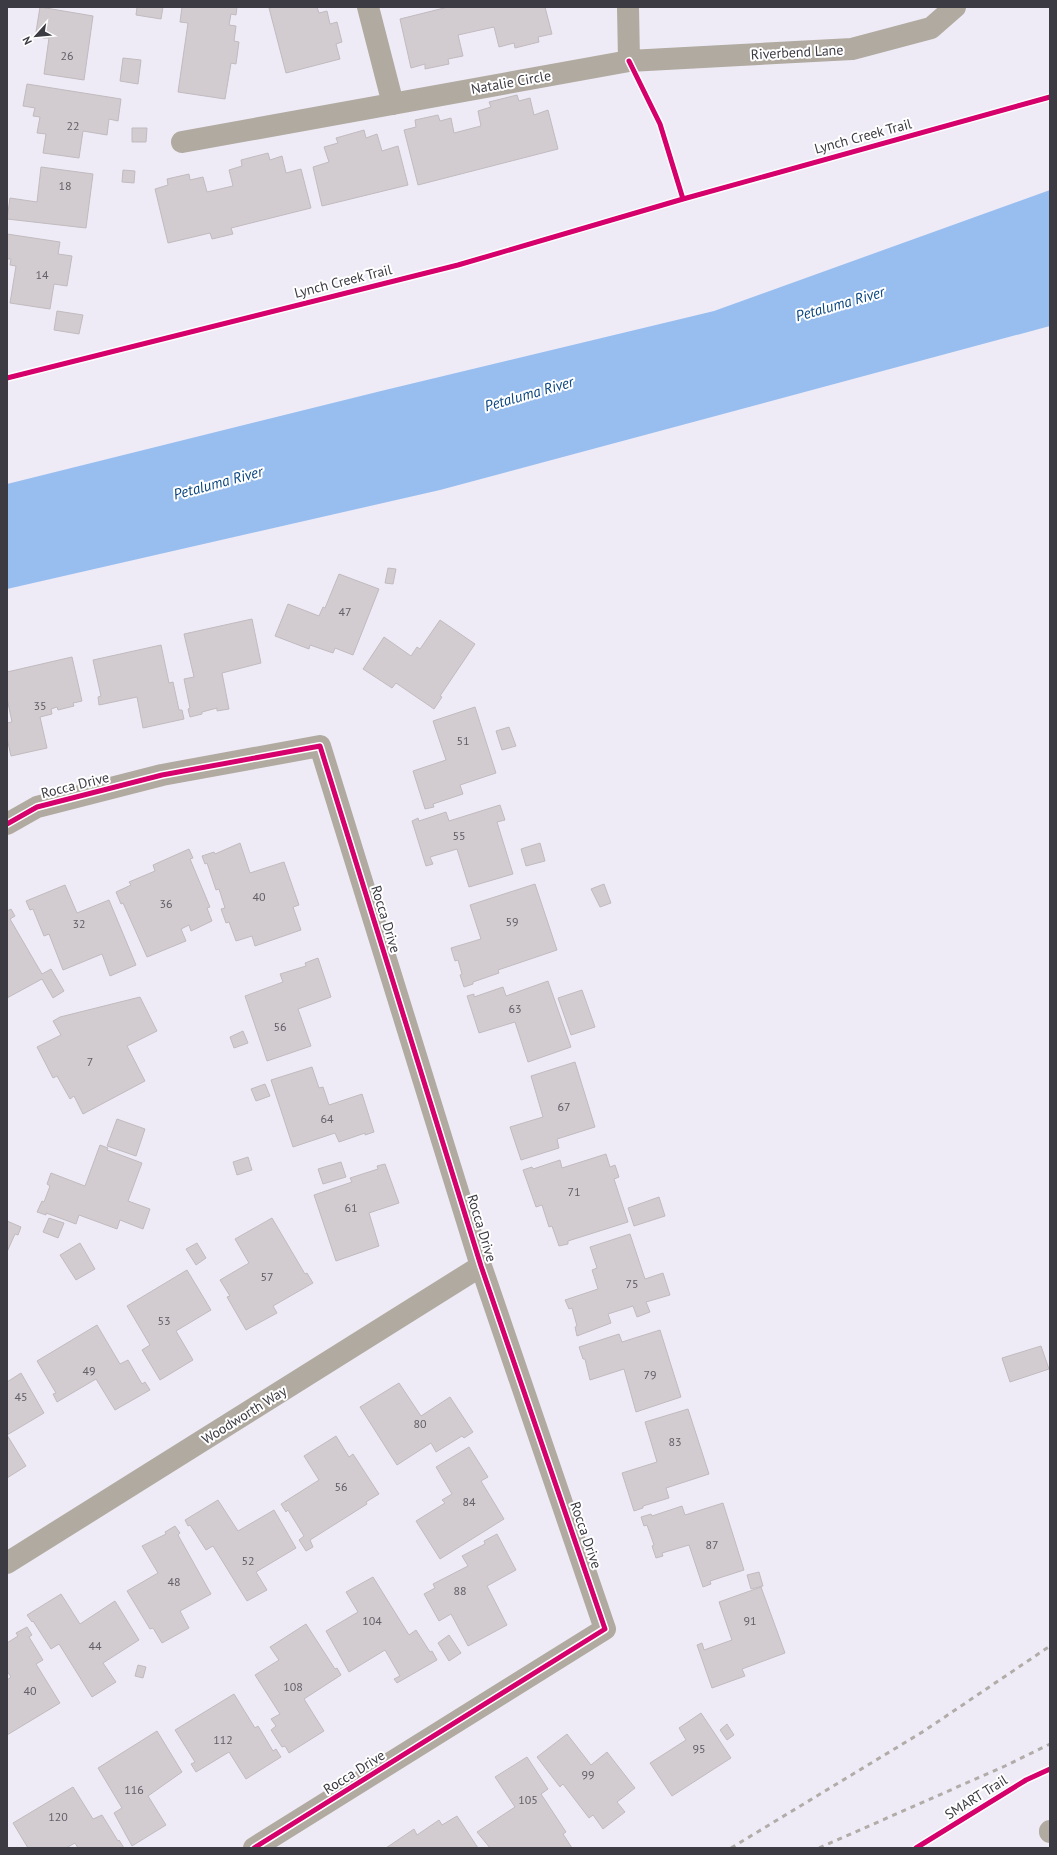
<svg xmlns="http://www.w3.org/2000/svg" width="1057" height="1855" font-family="'PT Sans',sans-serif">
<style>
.water{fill:#98bef0}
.building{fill:#d2ccd0;stroke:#c1bbbf}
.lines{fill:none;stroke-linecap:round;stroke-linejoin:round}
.minor{stroke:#b1aaa0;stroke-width:22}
.rail{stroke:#b1aca8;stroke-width:3;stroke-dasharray:5 5;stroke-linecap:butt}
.cycleway-casing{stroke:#fff;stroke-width:8}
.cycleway{stroke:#d6006c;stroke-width:5}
.labels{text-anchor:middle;stroke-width:4;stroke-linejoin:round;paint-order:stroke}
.number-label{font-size:12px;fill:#625e66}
.street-label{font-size:14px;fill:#3c3a42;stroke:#fff}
.water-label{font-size:15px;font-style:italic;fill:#0a4681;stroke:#fff}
</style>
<rect width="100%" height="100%" fill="#eeebf7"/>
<path class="water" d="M1050,190V326L440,490L7,589V484L381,391L714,311Z"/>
<path class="building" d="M40,7L93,16L84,80L44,74L49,38H43L44,32H36Z
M137,7H163L161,19L136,15Z
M182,7H237L236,15L231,14L229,25L236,26L234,41L239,42L236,64L231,63L225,99L178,92L188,23L180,22Z
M275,7H317L319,13L327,11L330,24L337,22L342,42L336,44L340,59L286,73L269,8Z
M448,7H545L552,34L538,37L539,42L515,48L514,43L499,47L494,27L458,35L463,56L448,59L449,64L425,69V64L411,68L400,19Z
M123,58L141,60L138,84L120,81Z
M27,84L121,99L118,121L109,119L107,135L83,131L79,158L43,153L46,134L37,133L40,117L33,116L35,108L23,106Z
M517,95L519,101L530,98L534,115L548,110L558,149L418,185L404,130L416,127L415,120L438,115L440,121L451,118L454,133L481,126L478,111L491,107L489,102Z
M132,128H147L146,142H132Z
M364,130L366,138L377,134L382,151L398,146L408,185L322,206L313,167L329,162L324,147L338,143L336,138Z
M268,153L270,160L282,156L286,173L301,169L311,208L231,228L233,234L212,239L210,233L168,243L155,189L168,185L167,179L189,174L190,180L203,177L207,192L233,186L229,170L242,166L241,160Z
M41,167L93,174L86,228L7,219L10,198L37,202Z
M123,170L135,171L134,183L122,182Z
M7,234L60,242L58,254L72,256L67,286L54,284L50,309L10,303L16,266L10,265L11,259H7Z
M57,311L83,315L79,334L54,330Z
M388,568L396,569L393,584L385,583Z
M339,574L379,589L353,655L335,648L333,653L310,645L309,649L275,636L288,604L319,616L323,607L325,608Z
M252,619L261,663L222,673L229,709L217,711V708L202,712V714L190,717L188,709L190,708L184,679L194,677L184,634Z
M440,620L475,644L440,696L442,697L434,709L396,683L392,688L363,669L384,637L411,656L417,647L420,649Z
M161,645L169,683L173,682L179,710H182L184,719L143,728L137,697L99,705L98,697L101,696L93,660Z
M72,657L82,701L73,703L74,706L58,710L57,707L51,709L52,714L40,717L47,748L11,756L7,738V723L12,722L7,698V672Z
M475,707L496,773L460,785L463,794L433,804L434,807L425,809L413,771L446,760L433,721Z
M509,727L516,746L502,750L496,731Z
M500,805L505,820L497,822L513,874L469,887L457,849L430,857L433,864L426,866L412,821L418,818L419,821L446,812L449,821Z
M240,843L250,873L284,862L299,905L293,907L301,930L255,946L252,936L236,941L229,922L226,923L221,909L225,908L219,889L216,890L207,863L205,864L202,856L214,852L215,854Z
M540,843L545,861L526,866L521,849Z
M189,849L193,858L190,859L210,907L207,908L212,921L191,931L189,925L181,929L186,941L147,957L123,903L121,904L116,892L131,885L129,882L155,871L153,865Z
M535,884L557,950L498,970L499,973L473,982V984L464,987L460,975L462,974L458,960L455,961L451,948L481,939L470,905Z
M604,884L611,903L600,907L591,889Z
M65,885L77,913L109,900L136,965L110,976L102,954L63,970L49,934L44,936L33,909L30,910L26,901Z
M11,909L15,916L10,919L42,974L51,969L64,991L53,998L42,979L7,998V911Z
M318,958L331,997L298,1009L311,1046L267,1061L245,996L283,982L280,974L306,966L305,963Z
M548,981L571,1047L528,1062L515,1022L479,1033L467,996L474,994V997L503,987L506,996Z
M582,990L595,1027L571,1035L558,998Z
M140,997L157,1031L127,1046L145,1081L83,1114L74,1096L70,1099L57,1076L53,1078L37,1047L61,1035L53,1021L60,1017Z
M243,1031L248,1043L234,1048L230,1037Z
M575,1062L595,1127L557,1139L559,1148L521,1160L510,1127L543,1117L531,1076Z
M312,1067L319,1088L323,1087L329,1105L362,1094L374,1132L365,1135V1133L339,1142L335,1133L293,1147L271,1080Z
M265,1084L270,1096L256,1101L251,1089Z
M117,1119L145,1129L136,1156L107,1146Z
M100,1145L108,1148L107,1150L142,1163L128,1201L150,1209L143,1229L120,1220L117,1229L79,1215L76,1224L46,1213V1215L37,1212L42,1201L44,1202L50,1186L47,1184L51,1173L85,1186Z
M606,1154L610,1167L615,1165L619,1177L614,1179L628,1222L568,1241V1244L559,1246L552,1226L549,1227L542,1205L536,1207L523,1170L532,1167L533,1169L560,1160L562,1168Z
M248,1157L252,1170L237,1175L233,1162Z
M341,1162L346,1177L323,1184L318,1169Z
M385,1164L399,1203L369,1213L379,1246L336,1261L314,1195L352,1182L350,1178L378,1169L377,1166Z
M659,1197L665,1216L634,1226L628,1208Z
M49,1218L64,1223L58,1238L43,1232Z
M272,1218L305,1274L307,1273L313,1283L273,1306L277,1313L246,1330L227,1297L230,1296L220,1280L249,1263L235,1239Z
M7,1221L21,1227L18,1235L15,1234L7,1252Z
M630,1234L645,1279L663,1273L670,1295L646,1302L650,1312L637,1317L633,1306L608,1314L611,1323L577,1336L575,1327L577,1326L572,1308L569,1309L565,1300L598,1289L592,1270L597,1268L590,1247Z
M80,1243L95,1269L76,1280L60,1255Z
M197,1243L206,1258L196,1265L186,1249Z
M187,1270L211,1310L176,1331L193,1360L160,1380L142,1350L150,1345L127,1306Z
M97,1325L120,1364L128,1360L142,1384L145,1382L150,1390L115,1410L96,1379L57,1402L53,1394L56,1393L37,1361Z
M660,1330L681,1397L636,1412L624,1369L590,1380L585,1359H583L579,1347L619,1334L622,1342Z
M1041,1346L1049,1369L1010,1382L1002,1358Z
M21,1373L44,1413L7,1435V1382Z
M399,1383L421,1416L450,1397L473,1432L464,1438L462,1436L436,1452L431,1443L397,1465L360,1407Z
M688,1409L709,1474L666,1488L669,1498L643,1506V1508L634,1511L622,1473L657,1462L645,1422Z
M7,1435L26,1466L7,1478Z
M336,1436L349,1457L353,1454L379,1494L366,1502L367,1504L310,1540L313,1547L306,1551L299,1540L304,1536L288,1510L286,1512L281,1504L319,1480L304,1456Z
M469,1447L488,1477L481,1481L504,1519L440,1559L416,1521L445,1503L442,1500L452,1494L436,1467Z
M218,1500L238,1531L274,1510L296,1548L256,1572L267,1590L247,1601L213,1546L206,1550L190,1525L188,1526L185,1520Z
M723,1503L744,1570L710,1581L711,1584L703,1587L689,1545L662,1553L663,1556L656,1558L652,1546L654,1545L647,1525L644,1526L641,1517L651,1514L652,1516L682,1506L685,1515Z
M175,1526L180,1533L178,1535L211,1594L180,1611L189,1628L162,1643L153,1628L150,1629L127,1591L158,1573L142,1546L166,1534L165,1532Z
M497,1534L516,1570L487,1586L507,1625L468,1646L451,1614L439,1621L424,1594L435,1588L433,1584L468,1566L462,1556L485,1544L484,1541Z
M759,1572L763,1586L751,1589L747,1575Z
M373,1577L409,1635L416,1630L430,1652L432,1651L437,1660L397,1683L394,1679L400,1676L385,1650L349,1672L326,1631L358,1612L346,1592Z
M761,1587L785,1653L742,1669L745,1676L712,1688L697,1645L702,1643L704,1650L732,1640L719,1602Z
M61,1594L80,1624L115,1601L139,1640L103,1663L116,1682L92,1697L59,1644L51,1649L33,1621L32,1622L27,1615Z
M306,1624L335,1669L337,1668L341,1675L304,1699L324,1731L289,1753L285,1746L282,1747L271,1730L276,1726L271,1719L280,1714L255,1675L279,1660L270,1647Z
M27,1627L32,1635L29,1637L43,1660L36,1664L60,1703L7,1735V1680L11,1677L7,1671V1643L18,1636L16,1633Z
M449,1635L461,1653L449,1661L438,1643Z
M138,1665L146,1667L143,1678L135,1676Z
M234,1694L255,1728L258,1726L273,1751L276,1749L281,1757L246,1779L229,1752L196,1772L191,1764L195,1762L175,1730Z
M701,1713L731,1758L672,1796L650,1763L686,1740L679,1728Z
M727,1724L734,1735L727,1740L720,1730Z
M157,1731L182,1772L148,1796L166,1825L132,1846L114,1813L122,1808L98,1768Z
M567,1734L591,1765L607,1752L635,1788L617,1802L625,1812L603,1829L593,1815L589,1818L563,1784L560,1787L537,1757Z
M527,1757L548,1789L541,1794L566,1832L563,1834L572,1848H490L477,1832L515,1807L495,1777Z
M73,1787L93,1819L102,1815L118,1841L119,1840L124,1848H78L75,1843L66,1848H28L13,1823Z
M457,1816L478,1848H386L414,1829L417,1835L439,1820L442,1825Z"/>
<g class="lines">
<path class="minor" d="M368,7L393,104
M628,7L629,61
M182,142L629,61L852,49L931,28L955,7
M7,824L37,807L162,775L320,746L481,1266L605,1629L254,1848
M7,1563L481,1266
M1050,1831V1832"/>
<path class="rail" d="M731,1848L924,1731L1050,1646
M819,1848L1005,1766L1050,1744"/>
<g class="cycleway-casing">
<path id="cycleway" d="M629,61L660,124L683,199
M7,378L458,265L683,199L1050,97
M7,824L37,807L162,775L320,746L481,1266L605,1629L254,1848
M916,1848L1026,1780L1050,1769"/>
</g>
<use href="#cycleway" class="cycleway"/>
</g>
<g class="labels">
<g class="number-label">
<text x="67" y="60">26</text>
<text x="73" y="130">22</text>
<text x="65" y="190">18</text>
<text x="42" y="279">14</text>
<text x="345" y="616">47</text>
<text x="40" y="710">35</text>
<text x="463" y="745">51</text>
<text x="459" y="840">55</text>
<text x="259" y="901">40</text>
<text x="166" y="908">36</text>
<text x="512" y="926">59</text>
<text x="79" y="928">32</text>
<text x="515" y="1013">63</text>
<text x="280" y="1031">56</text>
<text x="90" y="1066">7</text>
<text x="564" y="1111">67</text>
<text x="327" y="1123">64</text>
<text x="574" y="1196">71</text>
<text x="351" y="1212">61</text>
<text x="267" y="1281">57</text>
<text x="632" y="1288">75</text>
<text x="164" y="1325">53</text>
<text x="89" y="1375">49</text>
<text x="650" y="1379">79</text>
<text x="21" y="1401">45</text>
<text x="420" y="1428">80</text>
<text x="675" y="1446">83</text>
<text x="341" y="1491">56</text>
<text x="469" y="1506">84</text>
<text x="712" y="1549">87</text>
<text x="248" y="1565">52</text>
<text x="174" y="1586">48</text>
<text x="460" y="1595">88</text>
<text x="372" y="1625">104</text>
<text x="750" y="1625">91</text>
<text x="95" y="1650">44</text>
<text x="293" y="1691">108</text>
<text x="30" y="1695">40</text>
<text x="223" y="1744">112</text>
<text x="699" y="1753">95</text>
<text x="588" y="1779">99</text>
<text x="134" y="1794">116</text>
<text x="528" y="1804">105</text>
<text x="58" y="1821">120</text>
</g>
<g class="street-label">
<text transform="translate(797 52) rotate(-3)" y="5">Riverbend Lane</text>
<text transform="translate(511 82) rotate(-10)" y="5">Natalie Circle</text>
<text transform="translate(863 136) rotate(-15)" y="5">Lynch Creek Trail</text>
<text transform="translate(343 281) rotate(-14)" y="5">Lynch Creek Trail</text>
<text transform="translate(75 785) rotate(-14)" y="5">Rocca Drive</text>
<text transform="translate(386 919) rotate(73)" y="5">Rocca Drive</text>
<text transform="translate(482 1228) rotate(73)" y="5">Rocca Drive</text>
<text transform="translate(244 1415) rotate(-32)" y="5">Woodworth Way</text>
<text transform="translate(586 1535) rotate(71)" y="5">Rocca Drive</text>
<text transform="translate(354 1772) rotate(-32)" y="5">Rocca Drive</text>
<text transform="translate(976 1797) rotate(-32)" y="5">SMART Trail</text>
</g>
<g class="water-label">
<text transform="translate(840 304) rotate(-16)" y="5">Petaluma River</text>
<text transform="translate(529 394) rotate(-16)" y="5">Petaluma River</text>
<text transform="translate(218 483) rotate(-15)" y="5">Petaluma River</text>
</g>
</g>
<rect width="1057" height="1855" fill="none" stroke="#3c3a42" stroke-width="16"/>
<g transform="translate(36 36) rotate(243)" stroke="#ffffff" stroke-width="3" paint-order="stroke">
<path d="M0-3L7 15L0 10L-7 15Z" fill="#3c3a42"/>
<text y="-6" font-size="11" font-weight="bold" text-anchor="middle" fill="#3c3a42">N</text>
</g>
</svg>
